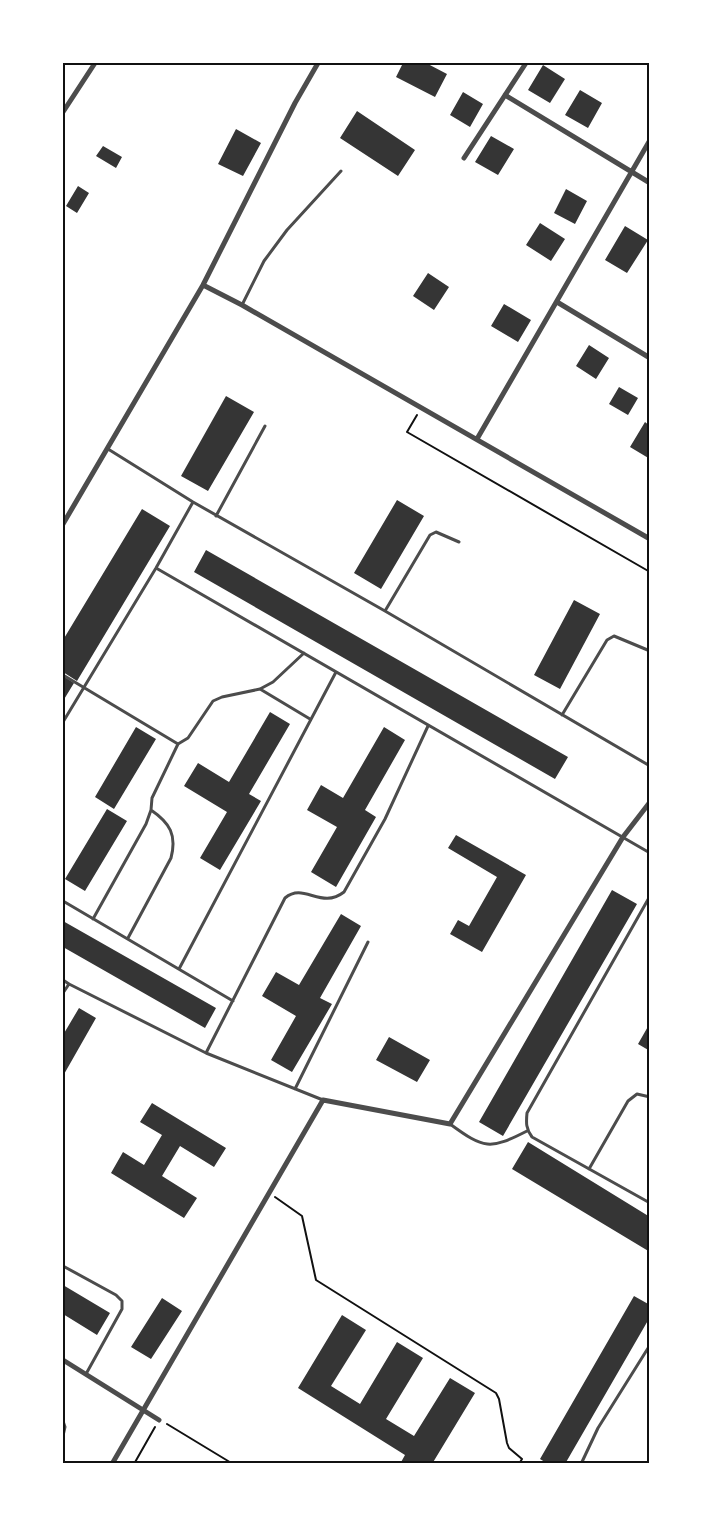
<svg xmlns="http://www.w3.org/2000/svg" width="713" height="1527" font-family="Mulish,sans-serif">
<style>
.building{fill:#353535}
.lines{fill:none;stroke-linecap:round;stroke-linejoin:round}
.path{stroke:#111;stroke-width:2}
.service{stroke:#4c4c4c;stroke-width:3}
.minor{stroke:#4c4c4c;stroke-width:5}
.neatline{fill:none;stroke:#111;stroke-width:2}
</style>
<rect width="100%" height="100%" fill="#fff"/>
<path class="building" d="M403,63H426L447,74L435,97L396,77Z
M543,65L565,79L550,103L528,90Z
M580,90L602,103L588,128L565,115Z
M463,92L483,104L470,127L450,115Z
M357,111L415,150L398,176L340,138Z
M236,129L261,143L243,176L218,164Z
M491,136L514,149L498,175L475,162Z
M103,146L122,157L116,168L96,156Z
M78,186L89,193L77,213L66,206Z
M566,189L587,201L575,224L554,213Z
M540,223L565,239L551,261L526,245Z
M625,226L648,240L627,273L605,260Z
M428,273L449,287L434,310L413,296Z
M504,304L531,320L518,342L491,326Z
M589,345L609,358L596,379L576,366Z
M619,387L638,398L628,415L609,404Z
M226,396L254,412L208,491L181,476Z
M645,422L650,426V459L630,447Z
M397,500L424,516L381,589L354,573Z
M142,509L170,526L77,681L63,672V640Z
M206,550L568,757L555,779L194,572Z
M574,600L600,614L560,689L534,675Z
M63,676L74,683L63,701Z
M270,712L290,724L249,794L261,801L220,870L200,858L227,812L184,786L198,763L229,782Z
M136,727L156,739L114,809L95,797Z
M384,727L405,740L365,810L376,817L336,887L311,872L337,827L307,810L321,785L343,798Z
M107,809L127,821L85,891L65,879Z
M456,835L526,875L482,952L450,934L458,920L469,926L497,877L448,848Z
M612,890L637,904L503,1136L479,1122Z
M341,914L361,926L320,998L332,1004L292,1072L271,1060L296,1016L262,996L276,972L299,985Z
M63,921L216,1008L205,1028L63,947Z
M79,1008L96,1018L63,1076V1035Z
M650,1023V1051L638,1044Z
M389,1037L430,1060L417,1082L376,1060Z
M152,1103L226,1148L214,1167L180,1146L162,1176L197,1198L184,1218L111,1173L123,1152L144,1165L162,1135L140,1122Z
M528,1142L650,1217V1252L512,1169Z
M63,1285L110,1313L97,1335L63,1314Z
M634,1296L650,1305V1317L565,1464H548L540,1459Z
M162,1298L182,1311L151,1359L131,1347Z
M342,1315L366,1330L331,1386L360,1404L397,1342L423,1358L386,1419L414,1436L450,1378L475,1393L432,1464H400L405,1455L298,1388Z"/>
<g class="lines">
<path class="path" d="M417,415L407,432L650,572
M275,1197L302,1216L316,1280L496,1393L499,1399L507,1443L509,1448L522,1459L519,1464
M167,1424L233,1464
M134,1464L155,1427"/>
<path class="service" d="M242,305L264,261L287,230L341,171
M108,449L193,502L385,611L650,766
M216,516L265,426
M156,568L650,853
M385,611L430,535L436,532L459,542
M63,675L178,744
M260,689L310,719
M562,715L607,640L614,636L650,651
M63,722L156,568L193,502
M650,896L527,1113C526,1123 526,1129 532,1137L650,1203
M63,901L233,1001
M93,919L146,824L151,810L152,798L178,744L188,738L213,701L222,697L260,689L273,682L304,653
M128,938L171,858C177,835 170,823 151,810
M179,969L336,672
M63,980L69,984L63,993
M69,984L206,1053L323,1100
M206,1053L285,898C304,882 321,910 344,892L385,819L428,726
M295,1089L368,942
M450,1124C484,1149 490,1150 527,1131
M589,1169L628,1101L637,1094L650,1097
M63,1266L116,1295L122,1301V1309L86,1374
M63,1421L65,1427L63,1436
M581,1464L598,1428L650,1345"/>
<path class="minor" d="M505,95L650,183
M63,112L95,63
M464,158L526,63
M203,285L242,305L650,539
M557,302L650,358
M477,439L650,140
M63,524L203,285L295,103L318,63
M63,1360L159,1420
M112,1464L323,1100L450,1124L623,837L650,802"/>
</g>
<rect width="713" height="1527" fill="none" stroke="#ffffff" stroke-width="129"/>
<rect x="64" y="64" width="584" height="1398" class="neatline"/>
</svg>
